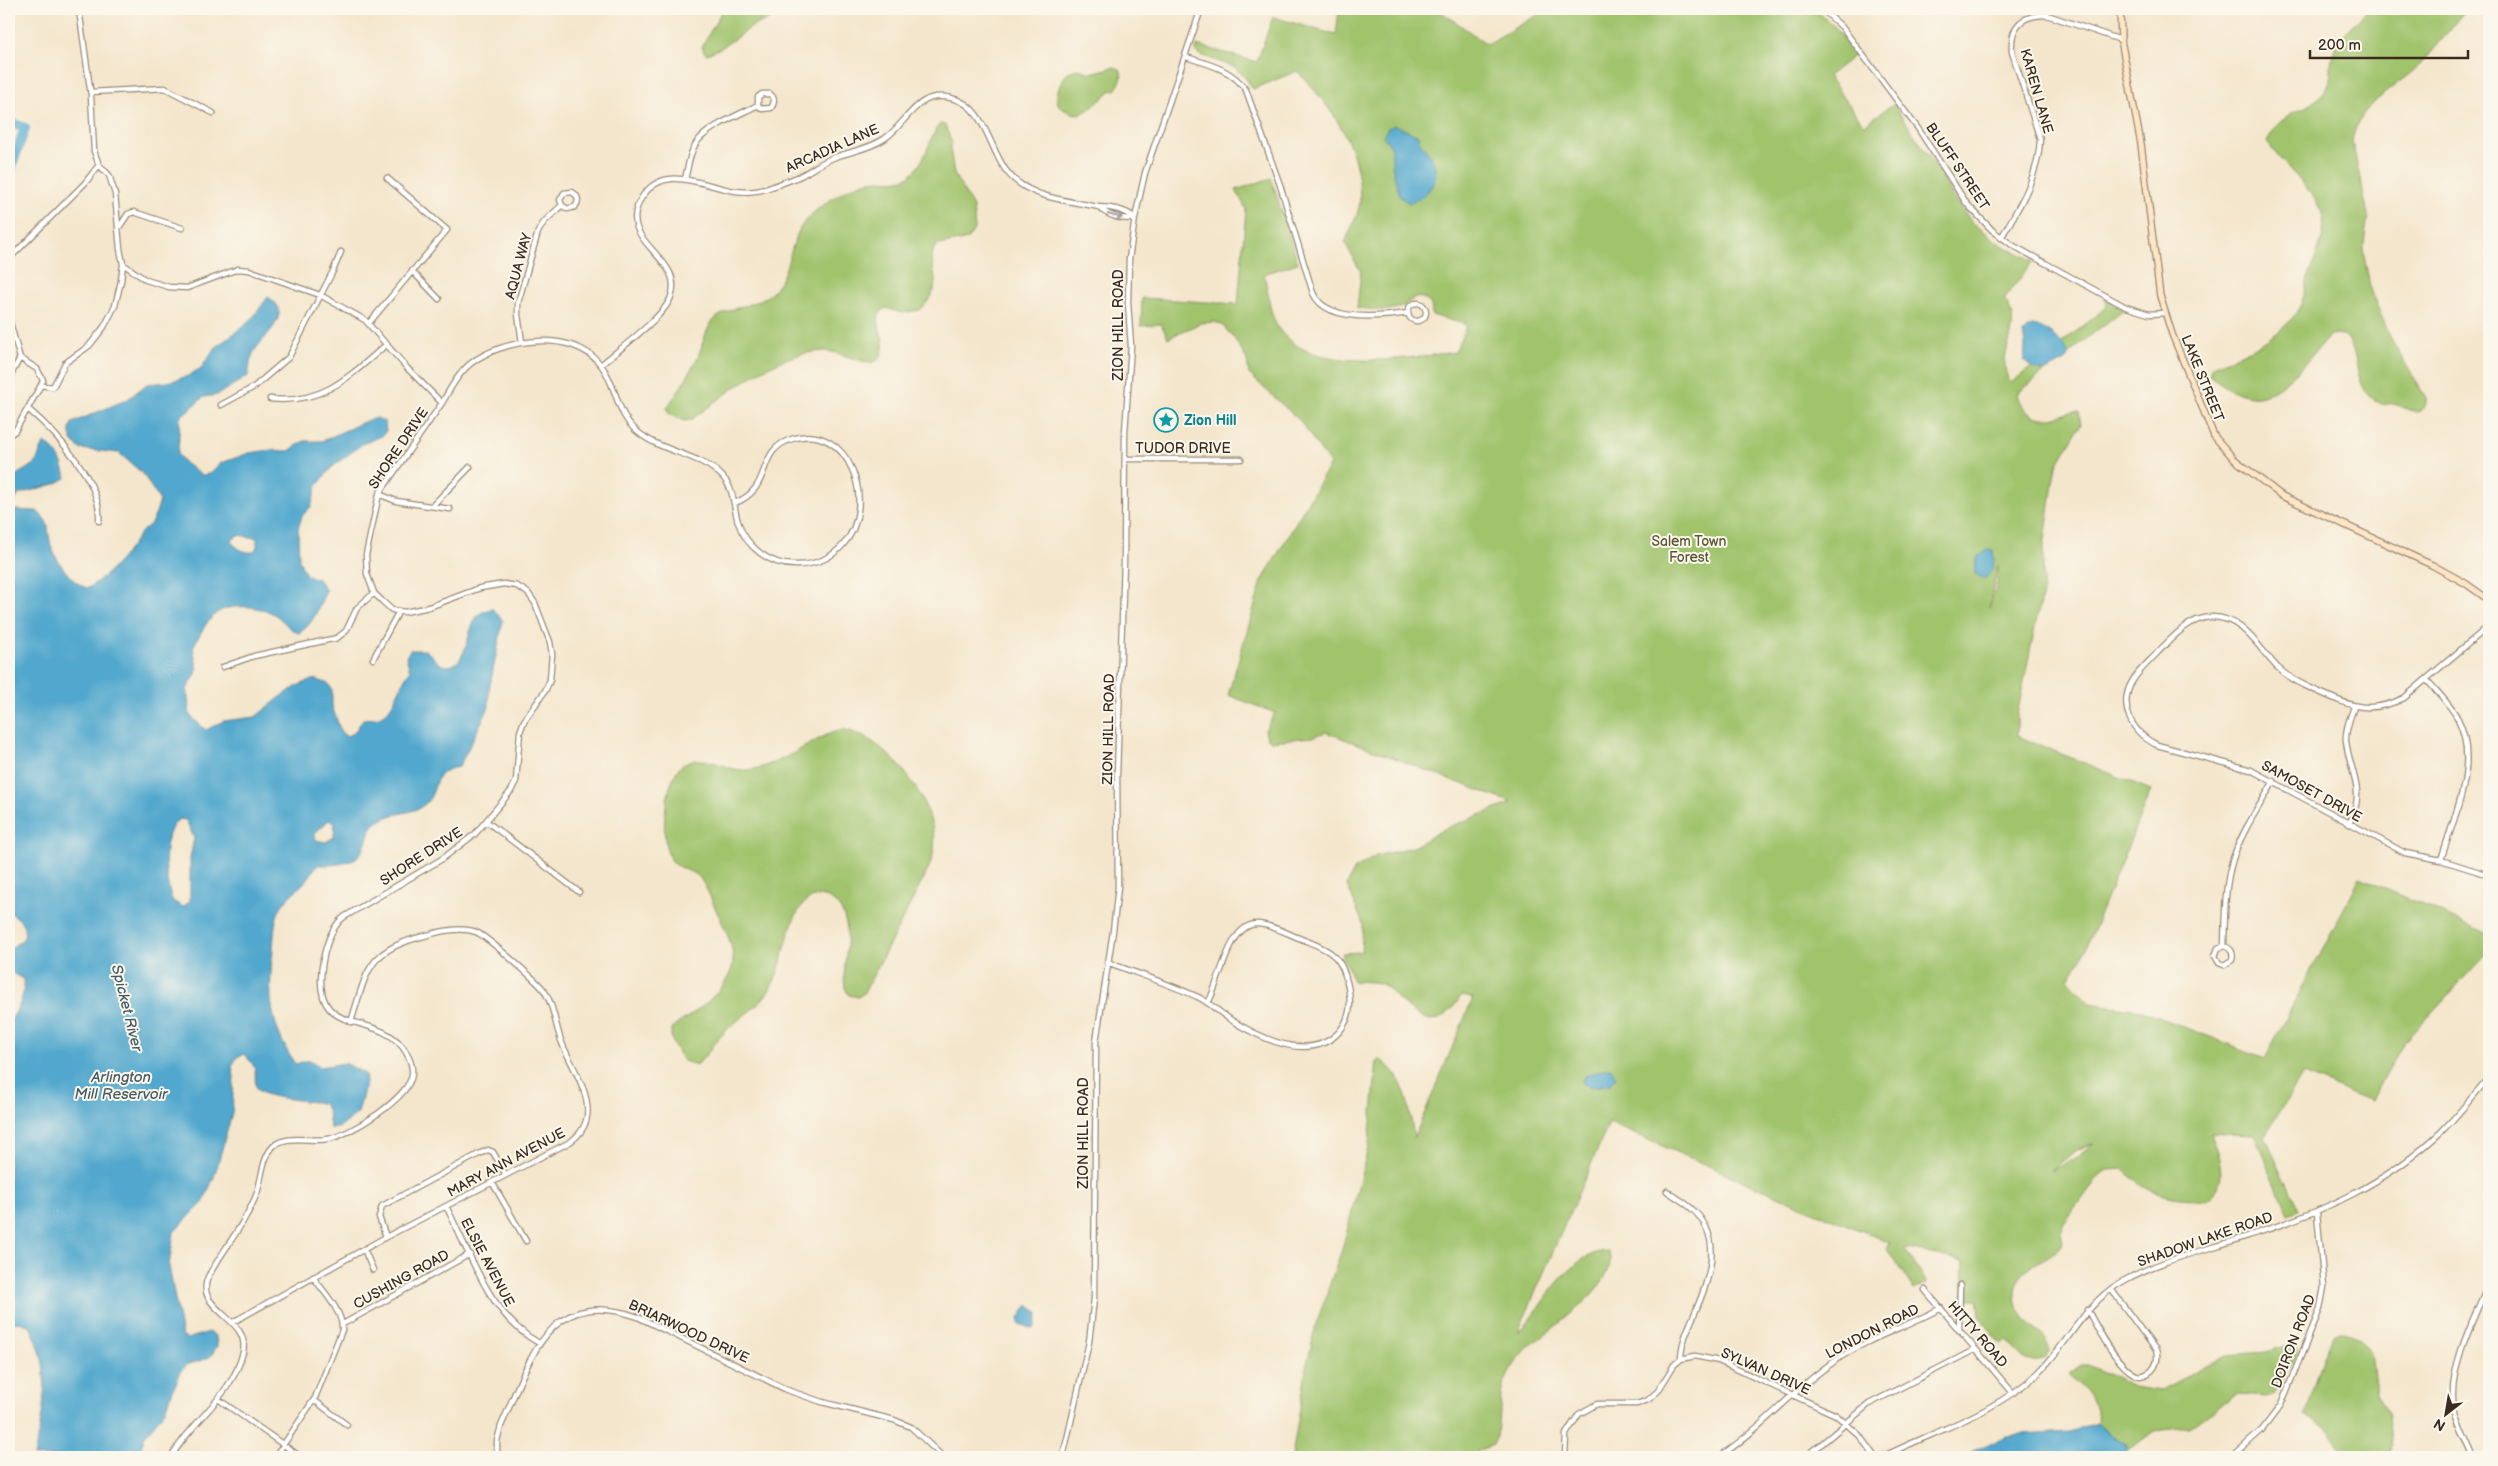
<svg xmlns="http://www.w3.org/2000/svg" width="2498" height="1466" font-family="'Balsamiq Sans',sans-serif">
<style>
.green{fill:#a0c36c;stroke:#6e7645;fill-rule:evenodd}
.water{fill:#51a7cd;stroke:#466876;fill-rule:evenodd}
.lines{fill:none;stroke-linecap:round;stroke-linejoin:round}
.river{stroke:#51a7cd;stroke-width:10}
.street-casing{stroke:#988875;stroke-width:7}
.secondary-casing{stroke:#988875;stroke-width:8}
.street{stroke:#fff;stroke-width:4.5}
.secondary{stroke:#fee5c5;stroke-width:5.5}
.oneway{stroke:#a79f9a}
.labels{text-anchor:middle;stroke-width:4;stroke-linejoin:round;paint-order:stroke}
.street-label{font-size:14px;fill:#3b2a1e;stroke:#fbf7ec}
.culture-label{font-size:14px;font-weight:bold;fill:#0d838f;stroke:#fbf7ec;text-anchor:start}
.park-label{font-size:14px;fill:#595835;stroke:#fbf7ec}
.water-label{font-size:15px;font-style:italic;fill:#445c64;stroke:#fbf7ec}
</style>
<rect width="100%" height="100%" fill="#fbf7ec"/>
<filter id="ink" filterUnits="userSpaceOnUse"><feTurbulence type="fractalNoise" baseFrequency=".02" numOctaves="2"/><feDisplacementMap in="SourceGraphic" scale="10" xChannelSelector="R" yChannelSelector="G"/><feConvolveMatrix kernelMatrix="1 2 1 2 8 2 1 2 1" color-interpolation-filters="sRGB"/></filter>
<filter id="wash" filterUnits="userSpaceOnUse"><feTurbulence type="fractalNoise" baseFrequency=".0096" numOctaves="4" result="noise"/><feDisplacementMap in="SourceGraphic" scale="20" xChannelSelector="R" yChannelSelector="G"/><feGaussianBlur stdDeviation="1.12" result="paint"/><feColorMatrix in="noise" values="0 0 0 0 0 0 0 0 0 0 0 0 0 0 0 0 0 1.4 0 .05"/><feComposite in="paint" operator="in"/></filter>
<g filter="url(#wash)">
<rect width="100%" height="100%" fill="#f4e6cc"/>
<path class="green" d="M723,9H793L753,26L721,48L707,54L704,52L702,46Z
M1339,9H1437L1487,44L1548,9H1815L1834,26L1856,54L1828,76L1864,125L1893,104L1929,156L1955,200L1972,222L2000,244L2034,261L2004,299C2028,330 1991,355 2011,383L2106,308L2107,304L2105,299L2124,309L2017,394C2021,412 2038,422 2056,417C2065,415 2070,410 2079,412L2081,424L2056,467L2054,477L2043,554V588L2017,715V736L2151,790L2081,960L2068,978L2089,1003L2140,1010L2265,1058L2360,878L2489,934V951L2404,1042L2371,1101L2303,1074L2265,1136L2299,1210L2288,1214L2254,1135L2209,1133C2219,1152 2231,1187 2206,1200C2168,1197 2151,1198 2123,1169L2107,1170L2100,1175L2062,1226L2061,1232L2063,1242C2050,1264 2017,1262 2015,1292C2013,1317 2044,1330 2050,1351L2045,1358L2033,1362L2025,1359L2007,1341L2001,1345L1980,1317L1978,1299L1963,1300L1964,1261L1904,1248L1927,1283L1914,1290L1887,1249L1890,1242L1810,1210L1609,1123L1518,1332L1526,1325C1546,1299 1572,1252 1608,1251C1609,1255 1611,1259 1610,1263C1609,1288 1551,1330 1532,1344C1519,1355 1503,1379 1501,1396C1499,1413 1501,1430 1493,1445L1479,1450L1470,1457H1292L1307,1364L1316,1325L1343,1246L1369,1144L1377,1061L1379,1059C1407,1077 1409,1108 1414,1138L1473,998L1461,996C1437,1034 1422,1021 1395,996C1392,993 1388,987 1384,985C1376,981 1362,982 1353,981L1342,953L1361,952L1363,924L1347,885L1354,870L1376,856L1413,847L1446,828L1512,803L1326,732L1312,737L1271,741L1267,738L1265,730L1275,713L1228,695L1262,581L1330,464L1300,421L1249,374L1247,360L1234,338L1222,325L1215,322L1201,323L1168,338L1161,324L1141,326L1142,298L1238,304L1246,209L1236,190L1271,178L1298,263L1264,274C1268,289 1269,312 1277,326C1306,376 1408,358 1455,352L1467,325L1432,315L1431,304L1423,298C1411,295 1409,306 1398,308C1385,312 1371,309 1357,308L1361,272L1345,243C1350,230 1360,212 1360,199C1360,145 1332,108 1297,71L1253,89L1245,77L1234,67L1198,54L1196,51L1197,45L1257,62L1273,17L1336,35ZM1998,565L1997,585L1989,608ZM2094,1143L2076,1158L2051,1171L2076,1150Z
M2367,9H2466C2454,24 2443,39 2430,54C2406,84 2359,100 2352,141L2368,215L2363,250L2371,292L2394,345L2426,398V404L2419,412C2410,412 2403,406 2393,404C2390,403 2385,405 2382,404C2378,403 2372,398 2369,395C2350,377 2362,326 2330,335C2313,354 2279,400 2250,396C2234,394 2222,384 2209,375L2213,366C2243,353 2284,338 2300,306C2306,294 2306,279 2312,266C2319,251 2328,228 2321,211C2310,185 2282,165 2267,142C2282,109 2300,116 2322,95C2335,83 2328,66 2334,51C2341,31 2357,25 2367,9Z
M1114,67L1120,69C1124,77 1120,83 1115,90L1110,91C1103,98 1092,109 1082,113C1077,115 1072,113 1067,111C1048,104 1060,82 1068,72L1078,69L1091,73Z
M940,124L945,125L952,143L950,148L954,174L973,207L975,228L968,239L935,246C924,270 950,281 920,310L902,313L886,308C868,317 888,337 882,352C881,356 880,360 876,361C865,366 839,351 824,351C773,353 731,391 692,419L685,421L669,414L667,408C678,392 688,376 697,359C703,346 705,327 716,318C730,306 761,306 774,290C793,267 789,232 813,213C828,201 850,185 869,181C883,178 896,185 909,176C926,164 928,139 940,124Z
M842,729C887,738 928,792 934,836C936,851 931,863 925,876L864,993L858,997L849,995L845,988C841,963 854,936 842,912C835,899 821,891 808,900C790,912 784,957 776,977C763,1008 742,1013 722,1035C713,1045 707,1055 697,1065L683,1061C677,1050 667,1038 673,1027C694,1013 730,990 733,962C734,946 724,926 717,912C712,901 707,888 700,878C694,870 678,870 672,861C658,844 665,782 680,767C698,748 728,773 749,770C786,764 808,740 842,729Z
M2341,1332L2360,1339L2371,1352L2376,1395L2388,1413L2393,1445L2390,1457H2344C2338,1435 2324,1424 2305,1414L2322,1358L2334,1333Z
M2291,1344L2297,1347V1353L2273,1395L2266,1397L2238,1395L2220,1405L2190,1427L2154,1431L2129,1450L2125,1443L2096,1424C2099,1396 2084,1392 2069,1374L2081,1365H2088L2133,1386L2161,1390L2226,1355L2267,1352Z"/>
<path class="water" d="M1395,125L1419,136V141C1424,148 1434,159 1435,168C1438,185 1424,199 1409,203L1399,196L1392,165V148L1383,136L1388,128Z
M268,297C298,315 258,339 252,356C249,362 250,370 248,376L217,395L204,397L180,417L178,454L184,462L201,475L209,474L221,463L249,453L270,450L289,451L304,441H322L368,420L377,418L385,422L386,431L382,436L362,444L331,468L317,486L311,507L302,516L298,529L299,560L306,575L318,579L326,590C319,606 315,623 299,633C290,631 285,622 277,616C269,610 258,608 248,607C214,604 208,620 193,647L197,667L196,674L187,689L190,716L206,730L223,721L255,717L282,696L299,685L315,679L329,684L332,690V706L341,732L346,736L354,733L363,719C368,718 374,719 379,717C395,711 399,684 410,671L406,657L410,650H425C432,654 436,663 443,665C467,672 467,629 476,618C480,612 486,610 493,609L503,621L489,690V707L459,767C429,771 440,790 425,804C413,815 395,811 379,821C367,828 369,839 363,850C355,865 333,865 318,865C312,870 310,878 304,883C295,892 285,898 279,911C274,922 274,938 273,950C268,996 269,1023 295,1064L310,1060L320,1067L345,1063L365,1074L366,1082L358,1113L338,1128H330L328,1112L324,1104C309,1100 266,1099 258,1090C253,1084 257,1074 254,1067C252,1062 247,1058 244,1054L237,1057L232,1066L234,1076L232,1114L214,1177L203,1203L174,1232L169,1266L182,1336L187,1339L209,1332L216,1336L217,1346L211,1356L201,1361L188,1364L181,1371L164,1412L144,1437L141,1448L132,1457H34C43,1410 54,1372 30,1326L20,1322L9,1323V1022C18,1011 25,995 24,980L9,971V950L24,938C26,924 21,919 9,912V479L35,464L44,443C57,448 64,465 66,478L55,484L19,494L12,506L15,510L37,511C51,524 47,525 50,541C53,557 72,585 88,588C111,573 124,557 139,535C142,530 147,528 151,523C155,518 157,508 160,501L143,474L119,453L80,449C71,441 67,435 72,423L128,399L147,384L168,382L188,376L201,368L215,348L251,320ZM238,535L257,538V547L253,552C244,553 236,548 231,541ZM179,819L186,820L194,838L190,858V901L183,907L173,901C164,882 160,833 179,819ZM329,820L335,822L334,837L326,842L316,840L315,833Z
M2031,326C2044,326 2064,342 2069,354L2064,362L2044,372L2033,368L2024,361L2025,345L2023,333Z
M1989,550L1993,551C1996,563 1993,569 1986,578L1982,579L1975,574C1974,562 1977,553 1989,550Z
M1608,1068L1612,1069L1616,1077L1611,1084L1592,1087L1583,1084L1582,1080L1585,1076Z
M1028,1305L1038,1312V1317L1034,1329L1020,1324L1019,1318Z
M2096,1424L2125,1443L2129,1450L2122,1457H1960L2006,1436L2069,1432Z"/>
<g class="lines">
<path class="river" d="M9,122L25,128L9,174"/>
</g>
</g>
<g filter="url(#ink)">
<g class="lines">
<g class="street-casing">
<path id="street" d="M283,9H288
M1822,9L1842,27L1919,130L1967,204L1992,230L2012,245L2126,307L2149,314L2165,313
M1186,57C1208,64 1232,69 1246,90L1280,185L1313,293C1326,323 1381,317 1408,313
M91,92L165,88L213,113
M685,179C688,168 689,155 695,145C704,128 741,114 758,105L762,109L771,108C775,103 775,98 770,94H762L758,97V105
M1098,207C1107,215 1122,221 1135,218
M120,226L128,214L134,212L182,228
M2001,238C2019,207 2039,176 2040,139L2012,52C2010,26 2021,15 2047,15L2121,40
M9,259L85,183L99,165L94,151L91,96L79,9
M123,264L146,280L169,287L187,288L238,269L249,270L320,295L365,320L407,368L442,403L379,494L366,555L367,574L374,593L382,601L392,610L405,612L429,607L480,588L504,584L517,586L528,593L535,603L550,642L552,654L550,680L545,691L524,721L520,732L516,781L511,791L486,821L475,834L442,859L344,917C331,927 326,945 323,960C308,1044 378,1006 406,1052C410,1059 413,1066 412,1074C410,1098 350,1135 328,1139C313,1142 289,1135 276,1144C262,1154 262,1179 257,1193C246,1222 224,1249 209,1275C191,1310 251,1317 243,1352C233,1395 192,1421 171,1457
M412,271L439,299
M1408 312a9 9 0 1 1 18 0a9 9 0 1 1-18 0Z
M9,319L20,358L37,369L43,380L41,385
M369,323L447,230L387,178
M522,342L518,315V303L538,232L544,222L562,205L567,209L575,207C580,201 578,195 572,192L564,193L560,200L562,205
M601,365C618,350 664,317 671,297C686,256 613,243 642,197C665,162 705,187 736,191C750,193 765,190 777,185C785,182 794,179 802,175C813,169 823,161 835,157C852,151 869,149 884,139C908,123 916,90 951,98C990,106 988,159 1016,181C1038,199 1071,201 1098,207C1110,207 1126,210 1135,218
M9,378L20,358
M270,399C323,405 350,376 387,344
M442,403C450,389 458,374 470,364C501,339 573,328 601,365C618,387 615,414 639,433C664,453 701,454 723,477C735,491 733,506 738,522C746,547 770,566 797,565C815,565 831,558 843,545C879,505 849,420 792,439C754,451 775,487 735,503
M221,405L254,387L289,357L333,271L341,252
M28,409C55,432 103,482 99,521
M9,435L15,431L41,385L53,387L65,363L89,346L104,327L115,306L121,281L123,264L120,249L115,194L109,175L99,165
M1125,459H1241
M379,494L396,501L450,509
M433,505L470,467
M2489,626L2404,698C2369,715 2350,706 2317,691C2303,685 2290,679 2278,668C2259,649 2243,616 2211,617C2189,618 2173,637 2158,652C2150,661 2140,669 2133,680C2117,706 2132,733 2157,745L2251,770L2405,853L2441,860L2489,875
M373,659L399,611
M223,667L254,656L337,638L346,631L357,608L374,593
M2427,680C2438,693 2451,705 2458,719C2480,764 2454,816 2441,860
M486,821L579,892
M2349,824C2367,790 2350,774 2346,741C2345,730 2350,718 2354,707
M2224,946C2231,948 2234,953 2232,960L2224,965L2219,963L2215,956L2218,948L2224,946C2225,919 2224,889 2232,862C2240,834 2259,807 2274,781
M1107,962C1138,974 1170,984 1200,998C1211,1004 1220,1013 1231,1020C1260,1038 1310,1063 1339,1032C1354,1015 1351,995 1345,975C1339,953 1324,948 1304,940C1290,935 1273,925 1258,924C1229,922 1220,983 1208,1003
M492,1182L526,1241
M1667,1191C1675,1197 1685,1202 1692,1209C1726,1239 1708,1281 1694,1315C1688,1329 1681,1343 1681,1359
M446,1206C470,1253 490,1317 539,1343
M386,1237L379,1217L382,1206L479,1154L488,1150L493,1152L506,1175
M364,1249L373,1270
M1925,1290L2013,1393
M2087,1309C2096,1326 2120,1373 2140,1376C2153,1374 2160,1363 2156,1350L2111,1289
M233,1322L386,1237L570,1142C608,1115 574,1073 562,1043C555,1026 554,1004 543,989C536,980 486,936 476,932C460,926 440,931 424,936C367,950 367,971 351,1022
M343,1324L470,1254
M1959,1330L1960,1285
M9,1376L11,1366
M218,1399L301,1457
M314,1400L347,1425
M1723,1454C1765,1426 1794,1388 1835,1361C1867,1338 1907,1327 1941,1308
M275,1457L315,1398L342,1330C344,1313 323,1291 313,1277
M497,1457V1441L501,1426C530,1361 547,1285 638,1317L787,1390L822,1402L894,1420L911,1427L943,1457
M1063,1457L1089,1342L1094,1299L1096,1042L1113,931L1118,887L1117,774L1124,561L1125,432L1131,346L1128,303L1129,259L1135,218L1145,173L1201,9
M1565,1457L1566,1434L1579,1414L1597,1404H1637L1648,1400L1658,1391L1674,1365L1681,1359L1695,1356L1719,1361L1836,1415L1859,1435L1875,1457
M1806,1457L1869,1404L1976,1349
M1882,1457C1934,1431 1992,1415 2037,1374C2068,1345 2083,1305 2120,1283C2160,1259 2208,1250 2251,1235C2322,1212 2387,1184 2442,1131C2459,1114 2474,1095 2489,1077
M2232,1457L2262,1430L2281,1405L2320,1309L2324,1287L2317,1213
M2473,1457C2466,1439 2454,1419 2453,1399C2451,1362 2475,1316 2489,1282"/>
</g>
<g class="secondary-casing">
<path id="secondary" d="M2120,9L2121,40L2141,144L2160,296L2172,334L2214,436L2234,459L2282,496L2432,565L2465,583L2489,600"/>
</g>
<use href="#street" class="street"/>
<use href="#secondary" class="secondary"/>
</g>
<defs><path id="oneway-shaft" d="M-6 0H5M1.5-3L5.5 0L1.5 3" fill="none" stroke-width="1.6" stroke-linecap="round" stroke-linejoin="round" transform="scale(1.25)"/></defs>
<use class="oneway" href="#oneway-shaft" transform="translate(1115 216) rotate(15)"/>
</g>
<defs>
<g id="sight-ring" transform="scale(1.25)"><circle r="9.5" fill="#fbf7ec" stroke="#0f9aa8" stroke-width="1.5"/><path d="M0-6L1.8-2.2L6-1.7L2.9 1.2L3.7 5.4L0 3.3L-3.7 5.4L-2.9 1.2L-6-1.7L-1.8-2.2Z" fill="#0f9aa8"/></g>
</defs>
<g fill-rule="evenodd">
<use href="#sight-ring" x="1166" y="420"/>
</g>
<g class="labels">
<g class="street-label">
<text transform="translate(2037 91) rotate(74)" y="5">KAREN LANE</text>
<text transform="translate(832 148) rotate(-24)" y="5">ARCADIA LANE</text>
<text transform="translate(1958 166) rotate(56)" y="5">BLUFF STREET</text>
<text transform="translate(518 266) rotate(-75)" y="5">AQUA WAY</text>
<text transform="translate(1118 325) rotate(-90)" y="5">ZION HILL ROAD</text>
<text transform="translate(2203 378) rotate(68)" y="5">LAKE STREET</text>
<text transform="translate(398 448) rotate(-56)" y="5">SHORE DRIVE</text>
<text x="1183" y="453">TUDOR DRIVE</text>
<text transform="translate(1108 729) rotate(-89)" y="5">ZION HILL ROAD</text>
<text transform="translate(2312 791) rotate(29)" y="5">SAMOSET DRIVE</text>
<text transform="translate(421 856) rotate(-33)" y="5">SHORE DRIVE</text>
<text transform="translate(1083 1133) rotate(-90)" y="5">ZION HILL ROAD</text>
<text transform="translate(506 1162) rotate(-28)" y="5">MARY ANN AVENUE</text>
<text transform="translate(2205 1239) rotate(-19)" y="5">SHADOW LAKE ROAD</text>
<text transform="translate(488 1262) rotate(62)" y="5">ELSIE AVENUE</text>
<text transform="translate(401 1279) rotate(-29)" y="5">CUSHING ROAD</text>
<text transform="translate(689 1331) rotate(25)" y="5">BRIARWOOD DRIVE</text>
<text transform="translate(1872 1331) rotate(-27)" y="5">LONDON ROAD</text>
<text transform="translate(1978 1334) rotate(49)" y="5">HITTY ROAD</text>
<text transform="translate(2293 1341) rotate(-69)" y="5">DOIRON ROAD</text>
<text transform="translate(1766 1371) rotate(24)" y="5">SYLVAN DRIVE</text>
</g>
<g class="culture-label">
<text x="1184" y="425">Zion Hill</text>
</g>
<g class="park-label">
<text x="1689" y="546">Salem Town<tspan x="1689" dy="16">Forest</tspan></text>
</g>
<g class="water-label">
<text transform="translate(127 1008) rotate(76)" y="5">Spicket River</text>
<text x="121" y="1082">Arlington<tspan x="121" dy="17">Mill Reservoir</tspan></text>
</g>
</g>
<rect width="2498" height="1466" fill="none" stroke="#fbf7ec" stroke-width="30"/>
<g transform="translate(2446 1414) rotate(211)" stroke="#fbf7ec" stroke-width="4" paint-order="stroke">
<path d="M0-4L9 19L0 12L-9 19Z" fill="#3b2a1e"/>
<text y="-8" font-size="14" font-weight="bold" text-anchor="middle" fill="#3b2a1e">N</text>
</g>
<path d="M2310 50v8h158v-8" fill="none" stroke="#3b2a1e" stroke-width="2.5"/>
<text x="2318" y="50" font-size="15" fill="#3b2a1e" stroke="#fbf7ec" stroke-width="4" paint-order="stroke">200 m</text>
</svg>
